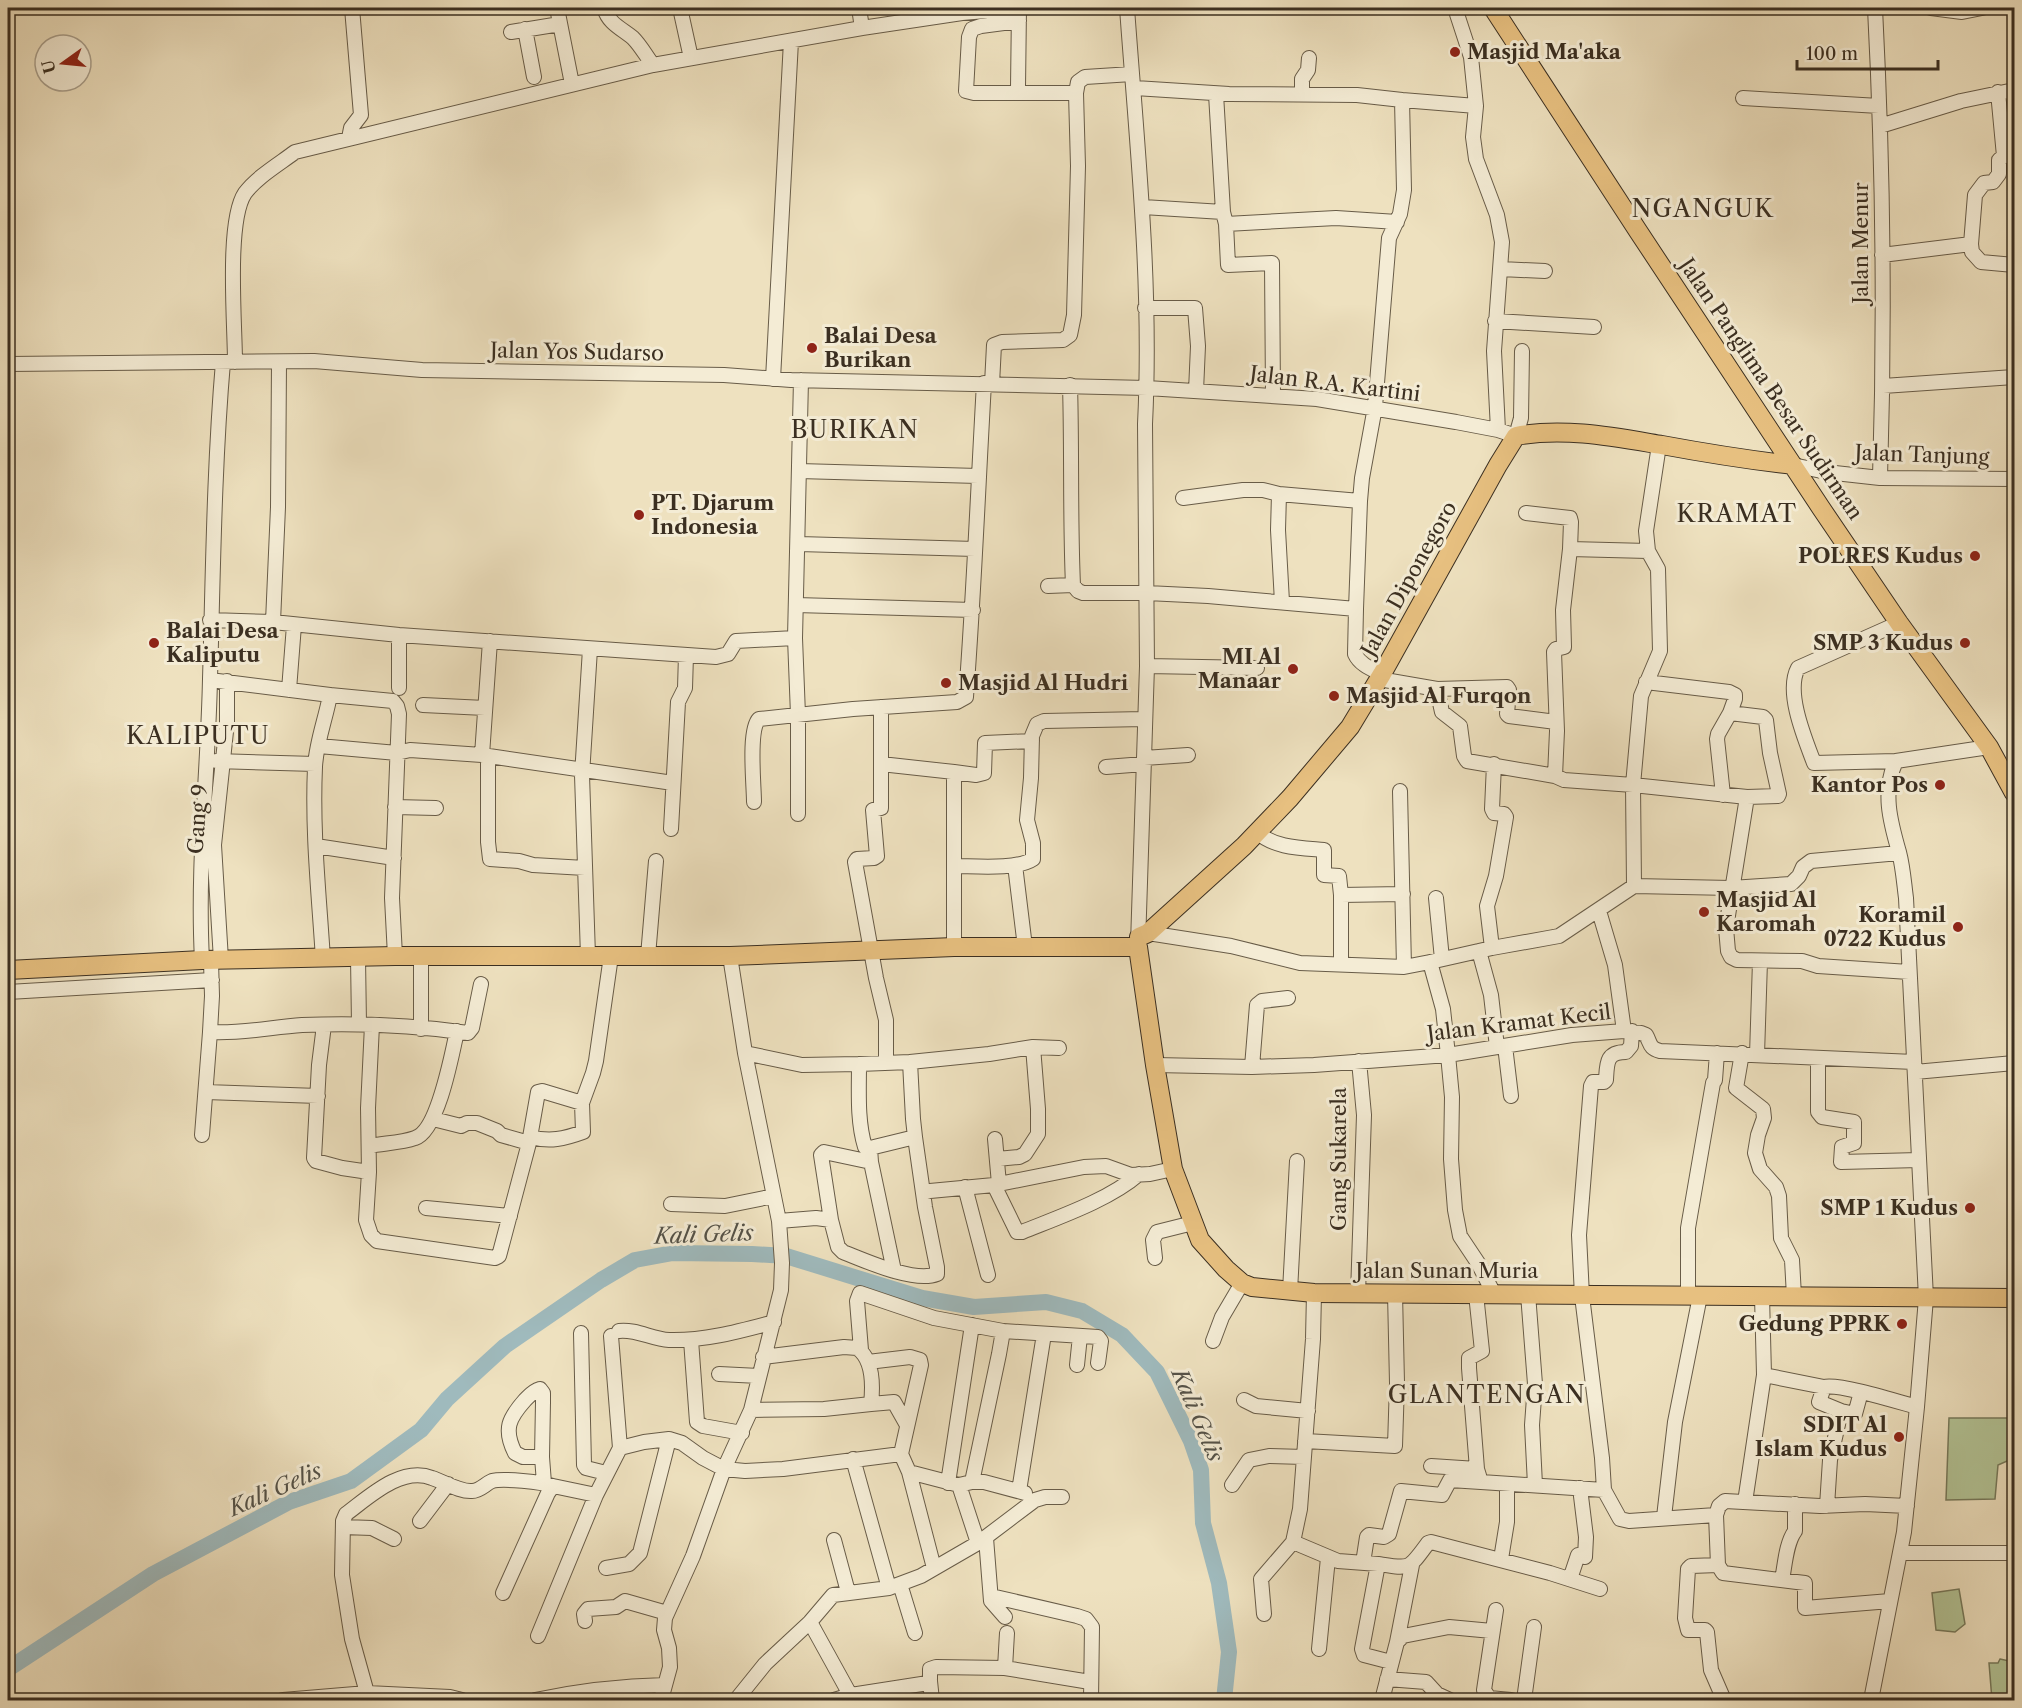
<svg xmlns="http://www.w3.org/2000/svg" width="2022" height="1708" font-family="'Libre Caslon Text',serif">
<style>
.green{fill:#b3c496;stroke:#777a5c;stroke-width:1.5}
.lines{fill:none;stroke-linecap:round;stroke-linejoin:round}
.river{stroke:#9fbabd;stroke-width:16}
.minor-casing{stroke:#685c48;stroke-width:16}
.major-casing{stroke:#3b2f21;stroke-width:20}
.minor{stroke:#f4ecd5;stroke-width:14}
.major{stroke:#e7c080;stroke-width:18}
.poi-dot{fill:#8f2418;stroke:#f4ecd5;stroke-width:2}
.labels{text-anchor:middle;stroke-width:6;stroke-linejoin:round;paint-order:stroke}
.poi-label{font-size:21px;font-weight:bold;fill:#3b2f21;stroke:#f4ecd5;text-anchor:end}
.street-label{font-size:21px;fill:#3b2f21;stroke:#f4ecd5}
.water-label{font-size:22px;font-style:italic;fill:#545248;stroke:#f4ecd5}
.quarter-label{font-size:24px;letter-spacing:1.5px;fill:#3b2f21;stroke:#f4ecd5}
</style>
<rect width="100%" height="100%" fill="#eee1bf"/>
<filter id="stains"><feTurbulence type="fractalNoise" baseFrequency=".00333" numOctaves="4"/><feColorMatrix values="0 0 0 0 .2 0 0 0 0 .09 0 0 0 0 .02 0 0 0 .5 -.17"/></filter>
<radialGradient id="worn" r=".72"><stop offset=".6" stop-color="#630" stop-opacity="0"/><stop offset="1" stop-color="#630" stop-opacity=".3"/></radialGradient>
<path class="green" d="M2009,1332L2014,1333V1370H2011Z
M1949,1418H2014V1458L1998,1465L1995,1499L1946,1500Z
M1959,1589L1965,1624L1955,1632L1936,1630L1932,1593Z
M2000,1659L2014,1662V1700H1992L1989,1663H1998Z"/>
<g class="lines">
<path class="river" d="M8,1669L153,1574L289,1502L351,1481L421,1430L447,1399L505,1346L601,1280L635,1260L673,1253L752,1254L786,1256L922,1298L974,1307L1046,1302L1082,1311L1122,1335L1157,1372L1191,1441L1201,1470L1203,1523L1219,1583L1229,1652L1224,1700"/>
<g class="minor-casing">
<path id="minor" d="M557,8L572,84
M604,8C609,24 621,28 633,38C641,46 646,56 653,65
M680,8L691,58
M859,8L862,28
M1019,8L1018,87L1021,93H1076L1078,82L1085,77L1132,74
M1127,8C1137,146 1152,285 1145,424L1147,666L1138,944
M1455,8L1471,57L1476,106L1473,137L1476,159L1497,215L1502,242L1494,351L1498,430
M1875,8C1883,164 1885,321 1880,478
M1931,8L1962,12L1982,8
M1019,21L981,26L972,29L969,37L966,91L974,93H1021
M525,29L534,77
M511,32L560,24
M1216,94L1223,212L1226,224L1336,218L1397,222
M1302,94V79L1308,70L1309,58
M1743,98L1879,106
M1402,100L1476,106
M1880,126L1961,101L2014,90
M349,138L351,128L361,115L352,8
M1143,207L1223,212
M1226,224L1228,265L1272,263L1273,396
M1971,244L1972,252L1981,262L2014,265
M1882,255L1971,244L1975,195L1984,183L1993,182L1999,174V160L2004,156L1998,92
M1501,269L1545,271
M1145,308H1195L1198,346L1196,391
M1495,321L1594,327
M235,362C235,325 226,221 245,193C257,177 279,164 295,152L653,65L862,28L962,13L1022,8
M8,364L314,361L422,370L724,375L791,380L1147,388L1317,399L1456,422L1498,430L1516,436L1521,418L1522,351
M773,379L791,41
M992,384L994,345L1002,342L1063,340L1070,335L1074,315L1078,166L1076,93
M1070,385C1072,452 1070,518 1073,585L1078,591L1083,593H1147L1208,596L1356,609L1360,501L1362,478L1375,407L1389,238L1400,214L1404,190L1402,100L1357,95L1229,94L1135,88
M1883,386L2014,377
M1793,465L1826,472L1880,478L2014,479
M799,471L978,476
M1279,494L1278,530L1282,602
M1183,498L1243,490H1263L1279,494L1360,501
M1526,513L1570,518L1571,522L1570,549L1563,610L1564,647L1556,649L1554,652L1557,731L1555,776L1564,780L1633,785L1747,797L1726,928L1728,951L1731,957L1737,960L1802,961L1818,966L1909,972
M799,544L975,549
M1570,549L1648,551
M1048,586L1073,585
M796,605L973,610
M1356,609L1355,654C1360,665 1372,669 1382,674
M210,620L273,622L399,635L716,657L728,654L736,641L795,638
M273,622L278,507L279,362
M399,635V688
M1147,666L1257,668
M1379,679L1437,689L1507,687L1509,690L1507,714L1509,716L1556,722
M210,680L330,695L393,701L397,706L399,714L392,898L395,956
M1646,682L1729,692L1735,695V699L1730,713L1718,734L1717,739L1723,795
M1437,689L1442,712L1460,726L1464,756L1467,761L1555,776
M289,690L294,625
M423,705L485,708
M881,707V808L873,810L877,856L874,858L857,859L855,862L876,978L886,1020V1062
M1730,713L1763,717L1766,720L1770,753L1779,794L1778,796L1747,797
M319,746L397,753L410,750L482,755L673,783
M482,755L490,641
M488,756V842L490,859L519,861L533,865L585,868
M1144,758L1188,755
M216,761L315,764
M1896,761L1814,763C1805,739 1785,692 1798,668L1899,623
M881,764L954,772
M1106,767L1144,764
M1400,791L1404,967
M754,802C754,785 748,730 759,719L853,709L957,702L966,697C974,592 978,488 984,383
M395,807L436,808
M798,814V715L795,638L801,380
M671,829L678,702L685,688L686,655
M1257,832C1274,848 1301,848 1324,850V875L1339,876L1341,895L1403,894
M316,846L394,858
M1015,865L1025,947
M954,866C974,866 1017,870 1033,859V843L1027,820L1031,778L1032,736L1037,724L1044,721L1144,719
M1634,886L1633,785L1641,696L1660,651L1658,569L1648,551L1646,531L1659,445
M1341,895V964
M1436,898L1442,959
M1599,911L1615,965L1624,1031
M1148,933L1231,946L1300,963L1404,967L1430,962L1492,948L1559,936L1634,886L1731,888L1791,884L1799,876L1803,867L1811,861L1899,853
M954,947V772L976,775L984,773L985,743L1032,741
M1492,948L1487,906L1496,876L1506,817L1504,814L1494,813L1492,809L1494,764
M1479,951L1491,995L1497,1047
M588,956L582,775L590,649
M648,956L656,861
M358,958L359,1024
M323,959C319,895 312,831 315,767C316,743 326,718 330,695
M202,960C197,865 208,774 210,679C213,574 214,467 223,362
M221,960L214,845L227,722V681
M211,961L212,996L210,1032C241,1034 272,1027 302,1025C357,1023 414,1025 468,1033L472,1028L481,984
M1430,962L1443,1009L1448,1055L1452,1097L1451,1159L1455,1210L1460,1236L1478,1263L1494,1294
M8,992L212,980
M324,1025L319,1065L314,1158L316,1161L342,1168L369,1172
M372,1025L368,1108L369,1172L366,1220L371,1235L377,1241L495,1258L499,1256L529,1143L538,1092L542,1091L582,1103
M421,1029V956
M1632,1031L1631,1046L1626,1052C1606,1052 1607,1063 1606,1080L1604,1082H1593L1591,1086L1579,1235L1582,1296L1602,1458L1604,1490L1620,1519L1629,1521L1716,1515L1718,1565L1723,1573L1805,1583V1608L1890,1601
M1505,1046L1511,1096
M745,1053L802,1065L859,1064C859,1091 857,1121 865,1147L870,1148
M1742,1053L1736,1088L1763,1109L1764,1118L1758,1135L1755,1153L1760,1169L1776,1187L1779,1196L1781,1238L1792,1260L1794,1296
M1757,1055L1760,961
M1818,1058V1112L1822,1117L1854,1122V1143L1842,1147L1841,1162L1919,1160
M859,1064L910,1062
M1155,1065L1252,1067L1314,1065L1448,1055L1572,1035L1624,1031L1641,1033L1646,1035C1651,1044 1649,1048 1660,1051L1914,1062
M1252,1067L1257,1005L1262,1001L1288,998
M1915,1072L2014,1063
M206,1092L318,1096
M433,1119L461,1126L467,1123H477L497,1131L501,1135L529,1143
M202,1135L210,1032
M530,1137C550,1142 564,1139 583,1132L582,1103L593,1073L596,1061L611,956
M915,1137L913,1119L910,1062L989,1054L1033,1047L1059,1048
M995,1139L999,1184
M369,1146C384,1143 401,1143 415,1138C438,1131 452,1054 457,1031
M997,1159L1019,1157L1025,1154L1038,1134V1109L1033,1047
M994,1185L1017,1232H1022C1059,1217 1109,1200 1139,1174
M965,1187L988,1275
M923,1193L930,1191L994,1185L1084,1167L1106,1166L1131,1175L1150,1174L1173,1169
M671,1204L725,1206L774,1196
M426,1208L510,1216
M831,1220L821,1155L824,1152L871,1162
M779,1221L816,1218L831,1220L838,1247L843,1252C866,1261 914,1283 937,1274V1267L925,1207L915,1137L870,1148L871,1162L894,1271
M1155,1258L1153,1240L1157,1232L1193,1223
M1290,1291L1297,1161
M1358,1294L1364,1115L1359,1061
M1476,1294L1482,1351L1469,1358V1368L1477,1469L1481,1482L1604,1490
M1528,1294L1535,1384L1532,1425L1535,1485
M1688,1296V1228L1713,1083L1715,1080L1717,1053
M619,1331C636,1329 652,1339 669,1340C705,1341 740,1331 774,1322
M1003,1331L1098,1337L1101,1341L1098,1363
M581,1333L584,1465L586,1468L606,1473
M611,1336L620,1448
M691,1340L697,1422L703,1426L742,1433
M1213,1341L1222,1317L1242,1283
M861,1350L857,1301L860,1293L934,1318L1003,1331L999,1354L972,1482L959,1485
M868,1362L910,1357L920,1360L921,1365L901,1454
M1077,1365L1080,1336
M719,1374L759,1376
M1764,1375L1824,1387C1839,1383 1899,1402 1917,1407
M1824,1387L1819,1402L1841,1411
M1244,1400L1256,1406L1308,1411
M871,1404L894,1402L907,1425
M751,1410L824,1409L871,1404C873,1386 873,1359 857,1348L844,1347L763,1357
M1305,1441L1395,1446L1397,1383L1395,1293
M542,1457L543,1402V1393L540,1389C533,1391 530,1395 525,1400C509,1418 503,1429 515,1453L523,1457H542L544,1483
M853,1459L889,1588
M1431,1466L1477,1469
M909,1472L934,1568
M972,1482H984L1025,1493
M948,1483L972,1325
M1232,1485L1249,1460L1269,1456L1304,1457
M1019,1491L1044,1334
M596,1495L620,1448L644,1442L669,1439L682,1443L703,1458L724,1469L745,1471L783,1469L901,1454L909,1472L959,1485L978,1543
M1745,1502L1764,1375L1762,1296
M1827,1506L1830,1460L1841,1411L1855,1414L1861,1392
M1716,1515L1719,1506L1725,1501L1820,1506L1865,1504L1907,1506
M1664,1517L1675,1422L1700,1296
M420,1521L448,1484
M343,1527L372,1528L394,1539
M986,1538L991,1601L1005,1617
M834,1540L848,1592
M1293,1542L1338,1561L1378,1564L1362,1649L1364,1655L1391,1662
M1900,1553H2014
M1501,1559L1507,1522V1484
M1363,1563L1367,1537L1369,1535L1384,1537L1389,1534L1401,1491L1442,1495L1450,1480L1481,1482
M1378,1564C1411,1569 1408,1570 1428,1543L1431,1542L1550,1573L1600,1589
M1718,1565L1691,1566L1688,1569L1685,1618L1688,1630H1705L1707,1632L1711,1670L1724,1700
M606,1568L629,1564L640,1553L669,1439
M1570,1579L1578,1555L1585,1557L1586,1537L1580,1488
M1782,1580C1785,1565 1786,1543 1795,1531V1504
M900,1584L915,1633
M991,1596L1077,1616L1086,1619L1092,1627L1091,1700
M1496,1610L1484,1690L1489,1698L1511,1700
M1264,1614L1261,1579L1293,1542L1300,1509L1313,1339L1314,1293
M585,1621L584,1614L588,1609L616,1607L625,1601L667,1613
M810,1622L853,1700
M538,1636L596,1495L553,1486
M1397,1642L1412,1565
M1319,1649L1328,1558
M1005,1668L1007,1633
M1387,1679L1426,1682L1437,1694L1450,1700
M930,1681L932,1700
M283,1700L367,1693L450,1697L462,1700
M368,1700L367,1693L352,1639L342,1575L343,1521L346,1514C369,1497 401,1466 432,1478C444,1482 460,1492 472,1491C480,1491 485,1484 492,1481C503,1478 542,1482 553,1486L548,1493L503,1593
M535,1700C578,1691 621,1686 665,1685
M661,1700L670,1667L669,1648L664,1630L665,1618L693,1556L724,1469L751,1410L781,1290L782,1263L779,1221L745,1053L730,956
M736,1700L765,1664L810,1622L833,1595L889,1588L921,1576L978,1543L1035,1500L1045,1497H1062
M834,1700L851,1695L928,1683L930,1679V1669L936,1667L1005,1668L1090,1682
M1382,1700L1397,1642L1403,1636L1449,1627L1492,1631
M1524,1700L1534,1627
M1871,1700L1904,1532L1917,1407L1926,1298L1906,898C1904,883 1903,867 1899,852C1890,821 1882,791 1896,761L1989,747"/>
</g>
<g class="major-casing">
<path id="major" d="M1493,8L1638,231L1821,508L1899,623L1989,747L2014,793
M1139,937L1148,933L1244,846L1290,798L1350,727L1382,674L1498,465L1516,436C1564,427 1614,437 1662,445C1705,453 1749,460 1793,465
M8,970L202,960L395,956H730L954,947H1138L1155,1065L1173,1169L1200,1240L1226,1269L1242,1283L1252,1287L1314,1293L2014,1298"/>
</g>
<use href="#minor" class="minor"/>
<use href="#major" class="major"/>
</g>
<g class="poi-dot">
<circle cx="1455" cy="52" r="6"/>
<circle cx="812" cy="348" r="6"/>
<circle cx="639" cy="515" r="6"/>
<circle cx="1975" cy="556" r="6"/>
<circle cx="154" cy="643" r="6"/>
<circle cx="1965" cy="643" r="6"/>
<circle cx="1293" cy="669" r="6"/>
<circle cx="946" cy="683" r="6"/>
<circle cx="1334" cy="696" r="6"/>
<circle cx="1940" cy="785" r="6"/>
<circle cx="1704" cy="912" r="6"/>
<circle cx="1958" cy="927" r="6"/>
<circle cx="1970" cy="1208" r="6"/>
<circle cx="1902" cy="1324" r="6"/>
<circle cx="1899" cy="1437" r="6"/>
</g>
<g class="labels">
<g class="poi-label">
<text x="1467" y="59" text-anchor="start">Masjid Ma'aka</text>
<text x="824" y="343" text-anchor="start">Balai Desa<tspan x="824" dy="24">Burikan</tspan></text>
<text x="651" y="510" text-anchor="start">PT. Djarum<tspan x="651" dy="24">Indonesia</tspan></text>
<text x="1963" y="563">POLRES Kudus</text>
<text x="166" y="638" text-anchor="start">Balai Desa<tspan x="166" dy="24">Kaliputu</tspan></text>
<text x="1953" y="650">SMP 3 Kudus</text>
<text x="1281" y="664">MI Al<tspan x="1281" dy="24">Manaar</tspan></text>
<text x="958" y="690" text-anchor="start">Masjid Al Hudri</text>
<text x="1346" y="703" text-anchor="start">Masjid Al Furqon</text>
<text x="1928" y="792">Kantor Pos</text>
<text x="1716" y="907" text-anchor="start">Masjid Al<tspan x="1716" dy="24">Karomah</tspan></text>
<text x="1946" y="922">Koramil<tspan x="1946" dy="24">0722 Kudus</tspan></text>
<text x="1958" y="1215">SMP 1 Kudus</text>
<text x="1890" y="1331">Gedung PPRK</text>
<text x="1887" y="1432">SDIT Al<tspan x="1887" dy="24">Islam Kudus</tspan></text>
</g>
<g class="street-label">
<text transform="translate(1861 243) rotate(-90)" y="7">Jalan Menur</text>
<text transform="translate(577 352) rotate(1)" y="7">Jalan Yos Sudarso</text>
<text transform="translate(1335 384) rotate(7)" y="7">Jalan R.A. Kartini</text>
<text transform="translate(1771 389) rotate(56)" y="7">Jalan Panglima Besar Sudirman</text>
<text transform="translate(1922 455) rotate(2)" y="7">Jalan Tanjung</text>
<text transform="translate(1409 579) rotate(-61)" y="7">Jalan Diponegoro</text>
<text transform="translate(198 819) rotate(-86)" y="7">Gang 9</text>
<text transform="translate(1519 1023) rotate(-7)" y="7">Jalan Kramat Kecil</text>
<text transform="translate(1339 1159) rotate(-90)" y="7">Gang Sukarela</text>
<text x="1447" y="1278">Jalan Sunan Muria</text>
</g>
<g class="water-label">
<text transform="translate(704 1234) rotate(-2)" y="8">Kali Gelis</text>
<text transform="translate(1198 1415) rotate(67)" y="8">Kali Gelis</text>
<text transform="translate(275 1489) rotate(-24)" y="8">Kali Gelis</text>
</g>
<g class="quarter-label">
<text x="1703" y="217">NGANGUK</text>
<text x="855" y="438">BURIKAN</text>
<text x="1737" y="522">KRAMAT</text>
<text x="198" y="744">KALIPUTU</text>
<text x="1487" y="1403">GLANTENGAN</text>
</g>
</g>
<rect width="2022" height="1708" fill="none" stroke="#eee1bf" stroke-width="30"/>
<rect x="9" y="9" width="2004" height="1690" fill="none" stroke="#3b2f21" stroke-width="3"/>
<rect x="15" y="15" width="1992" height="1678" fill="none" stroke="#3b2f21" stroke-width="1.5"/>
<g transform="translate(63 63) rotate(255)"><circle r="28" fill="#f4ecd5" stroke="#aaa08d" stroke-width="1.5"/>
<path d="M0-4.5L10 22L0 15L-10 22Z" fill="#8f2418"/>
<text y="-9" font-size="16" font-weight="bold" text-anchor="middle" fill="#3b2f21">U</text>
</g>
<path d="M1797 60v9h141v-9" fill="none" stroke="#3b2f21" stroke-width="3"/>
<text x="1806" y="60" font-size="18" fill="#3b2f21" stroke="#f4ecd5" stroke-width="4.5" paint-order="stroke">100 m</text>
<rect width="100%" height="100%" filter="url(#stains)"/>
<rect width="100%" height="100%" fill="url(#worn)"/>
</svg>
